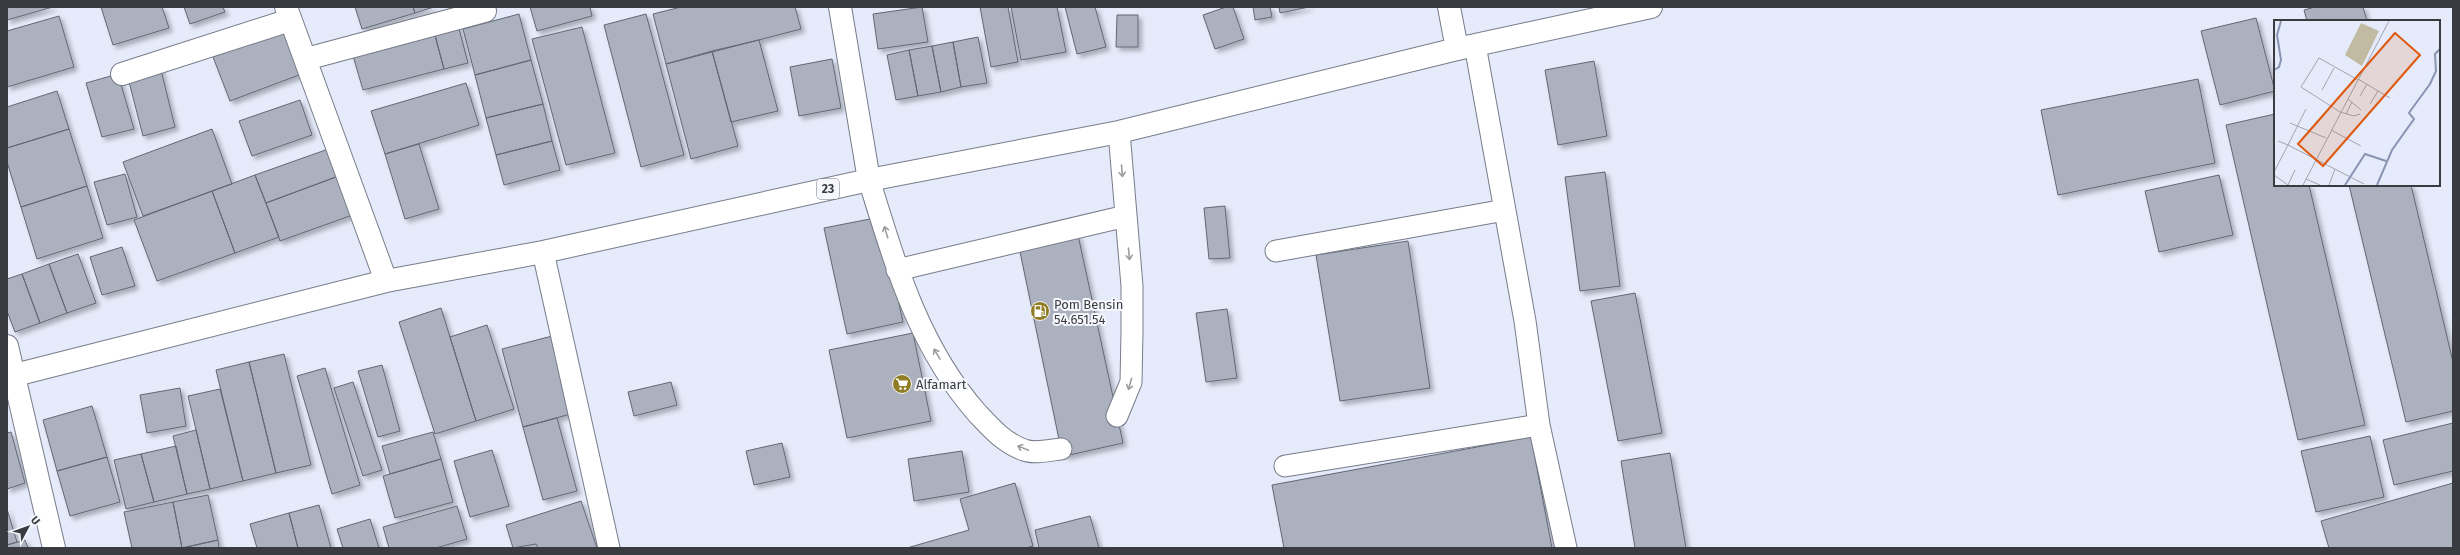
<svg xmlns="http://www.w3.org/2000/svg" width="2460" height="555" font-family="'Fira Sans',sans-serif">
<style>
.building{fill:#acb1bf;stroke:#626774;filter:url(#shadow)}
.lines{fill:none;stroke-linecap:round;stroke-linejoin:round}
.lane-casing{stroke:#777c89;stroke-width:23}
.street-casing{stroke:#777c89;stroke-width:24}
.highway-casing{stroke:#777c89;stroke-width:24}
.lane{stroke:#fff;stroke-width:21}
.street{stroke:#fff;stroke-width:22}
.highway{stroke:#fff;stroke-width:22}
.oneway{stroke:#9c9da0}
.labels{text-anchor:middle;stroke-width:4;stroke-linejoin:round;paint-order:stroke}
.shield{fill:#f6f8fe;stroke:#72747a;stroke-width:1}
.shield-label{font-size:12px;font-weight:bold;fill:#393b41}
.poi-label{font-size:13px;fill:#393b41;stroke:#f6f8fe;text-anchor:start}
.inset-river{fill:none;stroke:#8994b3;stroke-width:2}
.inset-road{fill:none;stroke:#a0a5b0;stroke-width:1}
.view{fill:#df580f;fill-opacity:0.15;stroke:#df580f;stroke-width:2}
.inset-edge{fill:none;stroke:#393b41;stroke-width:2}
</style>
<defs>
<filter id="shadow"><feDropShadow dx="3.5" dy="3.5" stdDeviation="2" flood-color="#0004"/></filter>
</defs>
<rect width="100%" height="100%" fill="#e5ebfa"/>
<path class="building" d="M7,7H53L7,20Z
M101,7H162L169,28L113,45Z
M184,7H223L225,12L190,24Z
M355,7H413L415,13L362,29Z
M413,7H434L415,13Z
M530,7H590L592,16L537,31Z
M681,7H795L801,29L666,64L653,14Z
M922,7L928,42L878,49L873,14Z
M980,7H1008L1018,62L991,67Z
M1011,7H1057L1066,52L1021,60Z
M1065,7H1095L1106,47L1077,54Z
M1226,7H1233L1244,39L1215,49L1203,15Z
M1253,7H1270L1272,17L1255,20Z
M1279,7H1309L1280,13Z
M2315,7H2363L2367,21H2307L2304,10Z
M519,14L531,60L475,75L463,29Z
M646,14L684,155L641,167L604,25Z
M1117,15H1138V47H1116Z
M59,16L74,67L7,87V31Z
M2256,18L2275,91L2220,105L2201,31Z
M457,21L468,63L444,69L433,28Z
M582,27L615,153L566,165L532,39Z
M290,28L307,72L230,101L213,57Z
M433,28L444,69L363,90L351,49Z
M978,37L987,83L961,87L953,42Z
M759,40L778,111L731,122L712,51Z
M953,42L961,87L941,92L932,46Z
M932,46L941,92L918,96L909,50Z
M909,50L918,96L896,100L887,55Z
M712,51L738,146L691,159L666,64Z
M832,59L841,108L799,116L790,67Z
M531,60L543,104L486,118L475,75Z
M1594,61L1607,136L1558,145L1545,70Z
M160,66L175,127L143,136L127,74Z
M118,74L134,129L102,137L86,83Z
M2198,79L2215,163L2058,195L2041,110Z
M466,83L479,125L385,154L371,111Z
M57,91L69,129L7,148V107Z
M300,100L312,135L252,156L239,121Z
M543,104L552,141L496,155L486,118Z
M2275,114V185H2309L2365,425L2298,440L2226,125Z
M69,129L87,186L21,207L7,162V148Z
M212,129L232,184L143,216L123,162Z
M552,141L560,170L504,185L496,155Z
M419,144L439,209L405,219L385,154Z
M334,147L344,174L266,203L255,175Z
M1605,172L1620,286L1580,291L1565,177Z
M125,174L137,217L107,225L94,182Z
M344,174L358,213L280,241L266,203Z
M255,175L279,237L235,253L212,191Z
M2219,175L2233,235L2159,252L2145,191Z
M2349,185H2411L2453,362V411L2406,422Z
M87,186L103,238L37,259L21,207Z
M212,191L235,253L157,281L134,220Z
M1225,206L1230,258L1209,259L1204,208Z
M880,217L903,322L847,334L824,228Z
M1078,235L1123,443L1065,456L1061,449L1019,247Z
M1408,241L1430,388L1340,401L1316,255Z
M122,247L135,286L102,295L90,257Z
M78,254L96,303L67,313L49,264Z
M49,264L67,313L40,323L22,274Z
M22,274L40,323L15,332L7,311V279Z
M1635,293L1662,433L1618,441L1591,301Z
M441,308L476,421L435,434L399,322Z
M1227,309L1237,378L1206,382L1196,313Z
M487,325L514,409L476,421L450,337Z
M913,333L931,421L847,438L829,350Z
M556,335L578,412L523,427L502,349Z
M284,354L311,465L276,473L249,362Z
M249,362L276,473L243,481L216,370Z
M382,365L400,431L378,437L358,371Z
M325,368L360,485L332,494L297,376Z
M353,382L382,470L363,476L334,388Z
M671,382L677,405L634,416L628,392Z
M180,388L186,426L147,433L140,395Z
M220,389L243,481L210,489L188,396Z
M92,406L107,457L57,471L43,420Z
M557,418L577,491L543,500L523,427Z
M2453,423V471L2394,485L2383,440Z
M196,430L210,489L187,494L173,436Z
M11,432L25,483L7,489V433Z
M433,432L441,459L390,474L382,446Z
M2370,436L2384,497L2316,512L2301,451Z
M1531,437L1552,548H1284L1272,485Z
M782,443L790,477L754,485L746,451Z
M176,446L187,494L154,502L141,454Z
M492,450L509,506L470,517L454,461Z
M962,451L969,492L914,501L908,459Z
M1670,453L1686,548H1635L1621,461Z
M141,454L154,502L126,509L114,460Z
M107,457L120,502L70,516L57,471Z
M441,459L453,502L395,518L383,476Z
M1015,483L1033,546L1026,548H907L969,530L960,499Z
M2453,483V548H2329L2321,521Z
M208,495L218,540L182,548L173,502Z
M581,501L597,548H538L536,544L513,548L506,525Z
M173,502L182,548H132L124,512Z
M319,505L331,548H298L289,513Z
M457,506L467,539L436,548H389L383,527Z
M7,509L17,542L7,545Z
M289,513L298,548H257L250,524Z
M1090,516L1099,548H1039L1035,530Z
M370,519L379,548H343L337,529Z
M25,540L28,548H7V545Z
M218,540L219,548H182Z"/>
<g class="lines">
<g class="lane-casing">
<path id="lane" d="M1475,45L1525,321L1539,425L1566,548
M869,180C895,263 918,346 977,413C991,428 1004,443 1024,450C1034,454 1051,450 1061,449
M1276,251L1505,210
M543,252L609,548
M897,270L1126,216
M1117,416L1131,382L1132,332V286L1119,132
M1285,466L1539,425"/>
</g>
<g class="street-casing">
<path id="street" d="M286,7L386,281
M840,7L869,180
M1449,7L1457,49
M306,59L485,11
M122,74L290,20
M7,346L54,548"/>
</g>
<g class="highway-casing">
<path id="highway" d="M7,377L386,281L543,252L869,180L1119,132L1457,49L1651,7"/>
</g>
<use href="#lane" class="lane"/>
<use href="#street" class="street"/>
<use href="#highway" class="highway"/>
</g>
<defs><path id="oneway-shaft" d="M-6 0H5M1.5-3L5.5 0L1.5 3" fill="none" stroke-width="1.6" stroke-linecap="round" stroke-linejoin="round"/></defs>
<g class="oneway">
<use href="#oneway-shaft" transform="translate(1122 171) rotate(85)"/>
<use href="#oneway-shaft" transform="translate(886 232) rotate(-107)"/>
<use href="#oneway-shaft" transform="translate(1129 254) rotate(85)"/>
<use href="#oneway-shaft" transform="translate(937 354) rotate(-121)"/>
<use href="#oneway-shaft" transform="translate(1130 384) rotate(106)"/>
<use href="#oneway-shaft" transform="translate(1023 448) rotate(-158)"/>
</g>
<defs>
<g id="fuel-disc" transform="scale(1)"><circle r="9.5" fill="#917d24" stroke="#f6f8fe"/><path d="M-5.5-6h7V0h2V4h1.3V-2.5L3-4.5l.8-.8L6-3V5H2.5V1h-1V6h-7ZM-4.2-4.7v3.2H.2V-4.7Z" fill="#fff"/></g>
<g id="supermarket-disc" transform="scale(1)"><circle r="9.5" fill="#917d24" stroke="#f6f8fe"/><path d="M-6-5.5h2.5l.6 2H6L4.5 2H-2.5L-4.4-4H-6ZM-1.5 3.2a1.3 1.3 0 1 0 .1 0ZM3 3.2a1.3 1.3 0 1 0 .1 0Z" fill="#fff"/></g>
</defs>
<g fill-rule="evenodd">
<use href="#fuel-disc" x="1040" y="311"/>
<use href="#supermarket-disc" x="902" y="384"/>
</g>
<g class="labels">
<rect class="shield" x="817" y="179" width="22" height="20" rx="3"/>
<g class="shield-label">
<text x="828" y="193">23</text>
</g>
<g class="poi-label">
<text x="1054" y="309">Pom Bensin<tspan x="1054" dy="15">54.651.54</tspan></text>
<text x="916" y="389">Alfamart</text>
</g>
</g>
<g transform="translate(2274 20)">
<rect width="166" height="166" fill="#e5ebfa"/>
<path d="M87,3L105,11L88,46L71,35Z" fill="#c1bba4"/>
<path class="inset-river" d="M0,50L5,47L7,40L3,15L7,1M71,165L91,134L112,141M103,165L118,130L140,99L135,93L137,90L156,64L162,51L161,34L166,29"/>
<path class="inset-road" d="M84,59L116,78M84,60L45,38L27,67L66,92L80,96L86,94M48,70L60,48M86,76L93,64M74,79L87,90M96,84L104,71M72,94L78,82M16,103L52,118M57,110L87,126M4,121L14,125L32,89M0,152L14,125L90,164M0,155L14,165M32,159L46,165M14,165L21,150M29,165L115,1M55,165L61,149"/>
<path class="view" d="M121,13L146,35L49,146L24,124Z"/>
<rect width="166" height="166" class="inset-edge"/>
</g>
<rect width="2460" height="555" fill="none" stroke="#393b41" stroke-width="16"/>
<g transform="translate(28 527) rotate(49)" stroke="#f6f8fe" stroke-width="3" paint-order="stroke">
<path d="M0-3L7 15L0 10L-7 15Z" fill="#393b41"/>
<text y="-6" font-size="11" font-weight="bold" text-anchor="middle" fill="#393b41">U</text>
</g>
</svg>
